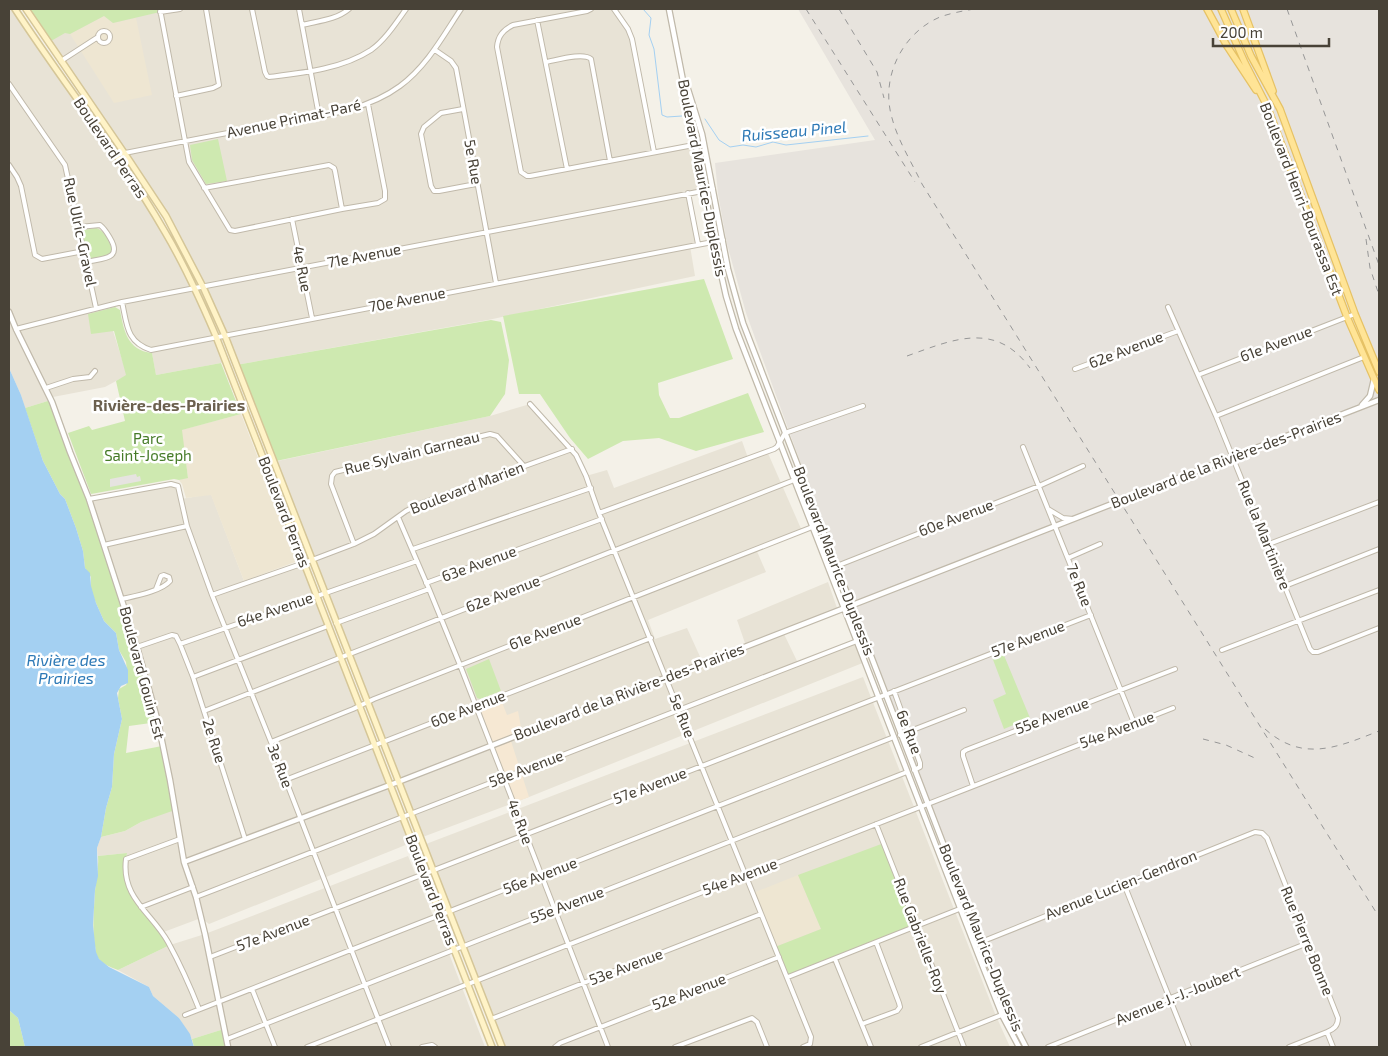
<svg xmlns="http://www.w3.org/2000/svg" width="1388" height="1056" font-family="'Exo 2',sans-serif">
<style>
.residential{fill:#e8e3d6}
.commercial{fill:#f6e8d3}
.industrial{fill:#e7e3dd}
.education{fill:#eee6d2}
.green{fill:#cee9b0}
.parking{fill:#e6e3e0}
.water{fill:#a4d0f2}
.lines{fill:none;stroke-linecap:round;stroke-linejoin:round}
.stream{stroke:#a4d0f2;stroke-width:1}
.minor-casing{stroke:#c0b9aa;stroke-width:6}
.tertiary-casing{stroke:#c0b9aa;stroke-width:7}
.secondary-casing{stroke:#d5c698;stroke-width:8}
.primary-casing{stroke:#e6c265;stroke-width:8}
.minor{stroke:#fff;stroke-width:4}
.tertiary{stroke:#fff;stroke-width:4.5}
.secondary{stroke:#fff3c7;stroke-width:5}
.primary{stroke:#ffe496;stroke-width:5.5}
.rail{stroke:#979797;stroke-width:1;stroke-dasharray:6 6;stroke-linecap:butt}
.labels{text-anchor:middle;stroke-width:5;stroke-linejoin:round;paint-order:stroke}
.street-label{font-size:15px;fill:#484237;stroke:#fff}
.park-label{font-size:15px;fill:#467b28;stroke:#fff}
.water-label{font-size:16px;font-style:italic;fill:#2d79b6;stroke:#fff}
.neighbourhood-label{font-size:16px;font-weight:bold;fill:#6b604e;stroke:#fff}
</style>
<rect width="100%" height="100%" fill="#f4f1e8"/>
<path class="residential" d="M9,9H16L165,233L195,288L226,364L221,363L156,375L151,348L133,343L123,305L88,314L113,331L127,375L105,387L53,397L51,400L25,408L21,395L9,368Z
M26,9H614L628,29L654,152L695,145L704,191L689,193L698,244L690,246L695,276L488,320L236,365L203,287L152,193Z
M530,404L572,449L586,476L607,470L614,488L742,441L748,458L767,451L802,531L756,549L766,572L648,620L655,639L687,628L702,661L746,646L737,620L828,582L837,608L836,611L783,632L798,663L857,641L865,662L529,797L420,838L273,462L490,416Z
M176,484L181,499L211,494L244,581V584L304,563L413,842L209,924L201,918L161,933L128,886L126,859L127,853L98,856L97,848L101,837L125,831L141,822L175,809L158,722L89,499Z
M863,677L996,1016L1010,1047H503L426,844Z
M408,856L448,951L485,1047H228L224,1029L192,1039L179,1018L153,996L149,987L118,970L170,945L205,934Z"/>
<path class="commercial" d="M501,700L507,715L518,711L522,733L510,738L529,797L513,803L481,710V708Z"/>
<path class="industrial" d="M798,9H1379V1047H1027L967,906L840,571L746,313L727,244L718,194L715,163L875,140Z"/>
<path class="education" d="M104,16L113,23L136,18L152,95L114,103L70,34Z
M241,414L298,561L244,581L211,495L186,498L182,484L179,480L188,477L181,430Z
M798,875L821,929L775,947L753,893Z"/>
<path class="green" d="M30,9H160V12L113,23L104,16L70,34L65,33L51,41Z
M218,139L227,181L206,184L192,160L190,145Z
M96,228C104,230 111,243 112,251L109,256L89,259L87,257L82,232L84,230Z
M704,279L733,359L658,383L659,395L670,418H679L748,393L764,432L696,451L659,438L623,441L588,459L570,438L540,394H519L503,316Z
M115,307L120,310C124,331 127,350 152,353L156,375L221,363L241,414L182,430L188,478L179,480L174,479L91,494L68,433L89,426L92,430L125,421L116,381L126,375L114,331L91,334L88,314Z
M491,320L501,322L509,360L505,394L490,416L276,461L255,406L236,365Z
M51,400L89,499L94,524L95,525L104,545L158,722L129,726L126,753L162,746L175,810L141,822L125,831L101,837L106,808L112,787L114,754L122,719L118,698L119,689L126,685L128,681L126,662L119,650L116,633L104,621L96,603L91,591V577L85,568L83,551L76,528L65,499L60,494L43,461L25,408Z
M1003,653L1030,718L1004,729L993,700L1006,694L992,657Z
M489,659L501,691L480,699L477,698L466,669Z
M884,843L916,926L788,977L775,947L821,929L798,875Z
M127,853L126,859L128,886L170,945L118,970C110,967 99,963 96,954C95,952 96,949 95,946C92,928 94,910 95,891C96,879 99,869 98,856Z
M9,1010L18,1018L25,1047H9Z
M224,1029L228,1047H194L192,1039Z"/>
<path class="parking" d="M136,474L137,477L140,476L141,481L110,487V479Z"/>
<path class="water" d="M9,368L21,395L43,461L60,494L65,499L76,528L83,551L85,568L90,573L91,586L96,603L104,621L116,633L119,650L128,670V683L121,686L117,693L122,719L114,754L112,787L106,808L101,837L97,848L98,876L95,890L93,925L96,952L99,959L109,967L149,987L153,996L179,1018L190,1034L194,1047H25L18,1018L9,1010Z"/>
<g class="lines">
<path class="stream" d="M643,9L651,18L649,35L654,49L662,115L667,117L682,116
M705,119L719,140L730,147L743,145L756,147L773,142L786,145L868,136"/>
<g class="minor-casing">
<path id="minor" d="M160,9L189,162L230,230L235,231L342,209L378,203L385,199V191L368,104
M252,9L265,72L267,76L269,77C302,73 342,69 371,50C385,40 396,23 406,9
M299,9L319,116
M591,9L587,11L513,25C503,30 498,36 497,47L521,172L527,176H530L704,143
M614,9L628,29L632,39L654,152
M160,12L180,9
M537,20L567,169
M302,25C318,21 336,20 349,9
M98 37a6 6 0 1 1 12 0a6 6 0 1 1-12 0Z
M435,50L451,61L456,68L496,283
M61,61L98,37
M546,62C557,60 583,52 591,59L610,161
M9,84L65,165L96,308
M176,96L213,88L219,85L206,9
M463,109L441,113L424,127L421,134L431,186L434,191H439L476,184
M115,155C165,145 215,135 266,126C310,117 362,114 400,86C427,66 443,36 461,9
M9,165L17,177L21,186L35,255L42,259L84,251
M204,188L329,165L334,168L335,171L342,209
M688,193L698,244
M292,219L312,318
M79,227L100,225C105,229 107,233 110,238C123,260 102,258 86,262
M122,302C127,324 126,342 151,350L723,240
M1168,307L1216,416L1310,649L1313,652H1318L1379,628
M16,329L122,302L713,189
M1075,369L1178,331
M1198,375L1355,314
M46,388L73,379L90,377L95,371
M530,404L576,455L586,476L599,513L811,1037L810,1044L803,1047
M1216,416L1364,357
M1023,447L1134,723
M89,499L171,484L178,486L187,526L212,595L271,742L389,1047
M1048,509L1063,518L1073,519
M599,513L774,449L777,447L785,433L863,406
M354,544L331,484L332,476L335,472L490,434L497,436L524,466
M1269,544L1379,502
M104,545L187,526
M413,549L591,488
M1068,558L1100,544
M829,569L1039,486L1083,466
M426,583L602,519
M1285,586L1379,549
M429,589L460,665L608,1047
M212,595L304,563L354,544L374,534L406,511L422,503L572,449
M122,599C135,596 162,591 170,581L169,577L164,575L161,576L156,589
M336,623L429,589L398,517
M180,644L193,677L245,839
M137,647L172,635L176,636L180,644L417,561
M1222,650L1379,590
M193,677L328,626
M894,691L920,763V767L914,770
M204,711L802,477
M900,735L964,710
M271,742L353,709L374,699L820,524
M285,780L651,638
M973,786L963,756V752L966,750L1175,669
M876,824L964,1047
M180,839L126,859C121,898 152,913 168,942C180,964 190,986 199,1009
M1124,884L1189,1047
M196,897L857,641
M141,907L193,887
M981,942L1255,832L1262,833L1267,838L1338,1018C1338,1026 1334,1029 1327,1032L1333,1047
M210,957L1091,615
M835,959L871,1047
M788,977L967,906
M252,989L275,1047
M185,1015L894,737
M491,1019L761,914
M862,1024L897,1011L900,1007L899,1003L876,942
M227,1039L907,772
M307,1047L1173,708
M422,1047L432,1045L435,1047
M555,1047L560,1043L779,957
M675,1047L752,1018L757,1022L767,1047
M921,1047L1004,1014
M1048,1047L1308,943
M1289,1047L1327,1032"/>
</g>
<g class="tertiary-casing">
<path id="tertiary" d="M669,9L718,260L726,296L736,329L981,962L1002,1015L1019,1047
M686,83L702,134L728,269L743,323L981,942L1008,1012L1026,1047
M9,312L16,329L52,402L70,452L89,499L137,647L158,722L170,780L184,862L196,897L205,934L228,1047
M1362,405L1370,396L1374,379
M184,862L398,782L1379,400"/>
</g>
<g class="secondary-casing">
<path id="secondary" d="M15,9C64,84 120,154 165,232C184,264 200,299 215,334L492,1047
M26,9L129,160L166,216L203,287L225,336L502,1047"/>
</g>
<g class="primary-casing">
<path id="primary" d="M1207,9L1227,46L1256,90
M1221,9L1245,63L1267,106L1347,317L1379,390
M1231,9L1251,56L1280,109L1355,314L1379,372
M1243,9L1273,91"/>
</g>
<use href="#minor" class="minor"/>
<use href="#tertiary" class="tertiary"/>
<use href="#secondary" class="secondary"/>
<use href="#primary" class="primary"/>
<path class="rail" d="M806,9L915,182
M839,9L877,72L884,98
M974,9C963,11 951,13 940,17C902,33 880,78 892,118C898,141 912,163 922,184L1379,917
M1287,9L1379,265
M1366,239L1370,268L1379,295
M907,356C952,340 995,320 1030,368
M1265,729C1303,763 1338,747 1379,731
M1203,739L1226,745L1257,759"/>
</g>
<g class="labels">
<g class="street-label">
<text transform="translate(294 119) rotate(-12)" y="5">Avenue Primat-Paré</text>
<text transform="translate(110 148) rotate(56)" y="5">Boulevard Perras</text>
<text transform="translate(473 162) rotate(80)" y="5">5e Rue</text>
<text transform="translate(702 178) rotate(79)" y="5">Boulevard Maurice-Duplessis</text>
<text transform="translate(1301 199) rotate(69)" y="5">Boulevard Henri-Bourassa Est</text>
<text transform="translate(80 232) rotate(78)" y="5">Rue Ulric-Gravel</text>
<text transform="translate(364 256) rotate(-11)" y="5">71e Avenue</text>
<text transform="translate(302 269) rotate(79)" y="5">4e Rue</text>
<text transform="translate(407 300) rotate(-11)" y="5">70e Avenue</text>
<text transform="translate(1276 344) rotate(-21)" y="5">61e Avenue</text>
<text transform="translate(1126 350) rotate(-21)" y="5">62e Avenue</text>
<text transform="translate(412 453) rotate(-14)" y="5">Rue Sylvain Garneau</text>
<text transform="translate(1226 460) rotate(-21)" y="5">Boulevard de la Rivière-des-Prairies</text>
<text transform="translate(467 488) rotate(-21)" y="5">Boulevard Marien</text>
<text transform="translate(284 512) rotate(69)" y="5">Boulevard Perras</text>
<text transform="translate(956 518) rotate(-21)" y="5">60e Avenue</text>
<text transform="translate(1264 535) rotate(68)" y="5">Rue la Martinière</text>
<text transform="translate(834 561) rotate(69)" y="5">Boulevard Maurice-Duplessis</text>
<text transform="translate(479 564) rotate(-20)" y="5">63e Avenue</text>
<text transform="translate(1079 585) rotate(68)" y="5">7e Rue</text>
<text transform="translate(503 594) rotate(-21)" y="5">62e Avenue</text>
<text transform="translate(275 610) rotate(-19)" y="5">64e Avenue</text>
<text transform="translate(545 632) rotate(-21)" y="5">61e Avenue</text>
<text transform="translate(1028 639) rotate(-21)" y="5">57e Avenue</text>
<text transform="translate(142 673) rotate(75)" y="5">Boulevard Gouin Est</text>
<text transform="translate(629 692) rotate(-21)" y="5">Boulevard de la Rivière-des-Prairies</text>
<text transform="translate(468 709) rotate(-21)" y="5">60e Avenue</text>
<text transform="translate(682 716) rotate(68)" y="5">5e Rue</text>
<text transform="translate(1052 716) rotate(-21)" y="5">55e Avenue</text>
<text transform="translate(1117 730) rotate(-21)" y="5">54e Avenue</text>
<text transform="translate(909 732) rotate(69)" y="5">6e Rue</text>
<text transform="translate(214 741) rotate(72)" y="5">2e Rue</text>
<text transform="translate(280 766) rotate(69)" y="5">3e Rue</text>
<text transform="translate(526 769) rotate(-21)" y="5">58e Avenue</text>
<text transform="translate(650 786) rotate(-21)" y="5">57e Avenue</text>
<text transform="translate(520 822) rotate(69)" y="5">4e Rue</text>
<text transform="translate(540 876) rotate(-21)" y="5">56e Avenue</text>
<text transform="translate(740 877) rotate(-21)" y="5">54e Avenue</text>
<text transform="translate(1121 885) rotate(-22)" y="5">Avenue Lucien-Gendron</text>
<text transform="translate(431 890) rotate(69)" y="5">Boulevard Perras</text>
<text transform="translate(567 905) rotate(-21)" y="5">55e Avenue</text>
<text transform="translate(273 933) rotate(-21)" y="5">57e Avenue</text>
<text transform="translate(920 936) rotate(69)" y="5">Rue Gabrielle-Roy</text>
<text transform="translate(981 938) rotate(68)" y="5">Boulevard Maurice-Duplessis</text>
<text transform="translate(1307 941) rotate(68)" y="5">Rue Pierre Bonne</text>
<text transform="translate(626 967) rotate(-21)" y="5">53e Avenue</text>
<text transform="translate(689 992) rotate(-21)" y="5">52e Avenue</text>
<text transform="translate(1178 996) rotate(-22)" y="5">Avenue J.-J.-Joubert</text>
</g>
<g class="park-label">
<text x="148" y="444">Parc<tspan x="148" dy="17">Saint-Joseph</tspan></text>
</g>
<g class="water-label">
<text transform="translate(794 131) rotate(-5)" y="6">Ruisseau Pinel</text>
<text x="66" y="666">Rivière des<tspan x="66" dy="18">Prairies</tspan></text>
</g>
<g class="neighbourhood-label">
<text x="169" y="411">Rivière-des-Prairies</text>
</g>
</g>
<rect width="1388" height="1056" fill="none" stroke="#484237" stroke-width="20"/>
<path d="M1213 38v8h116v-8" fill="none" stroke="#484237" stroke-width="2.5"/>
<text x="1220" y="38" font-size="15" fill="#484237" stroke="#ffffff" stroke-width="4" paint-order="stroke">200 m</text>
</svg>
